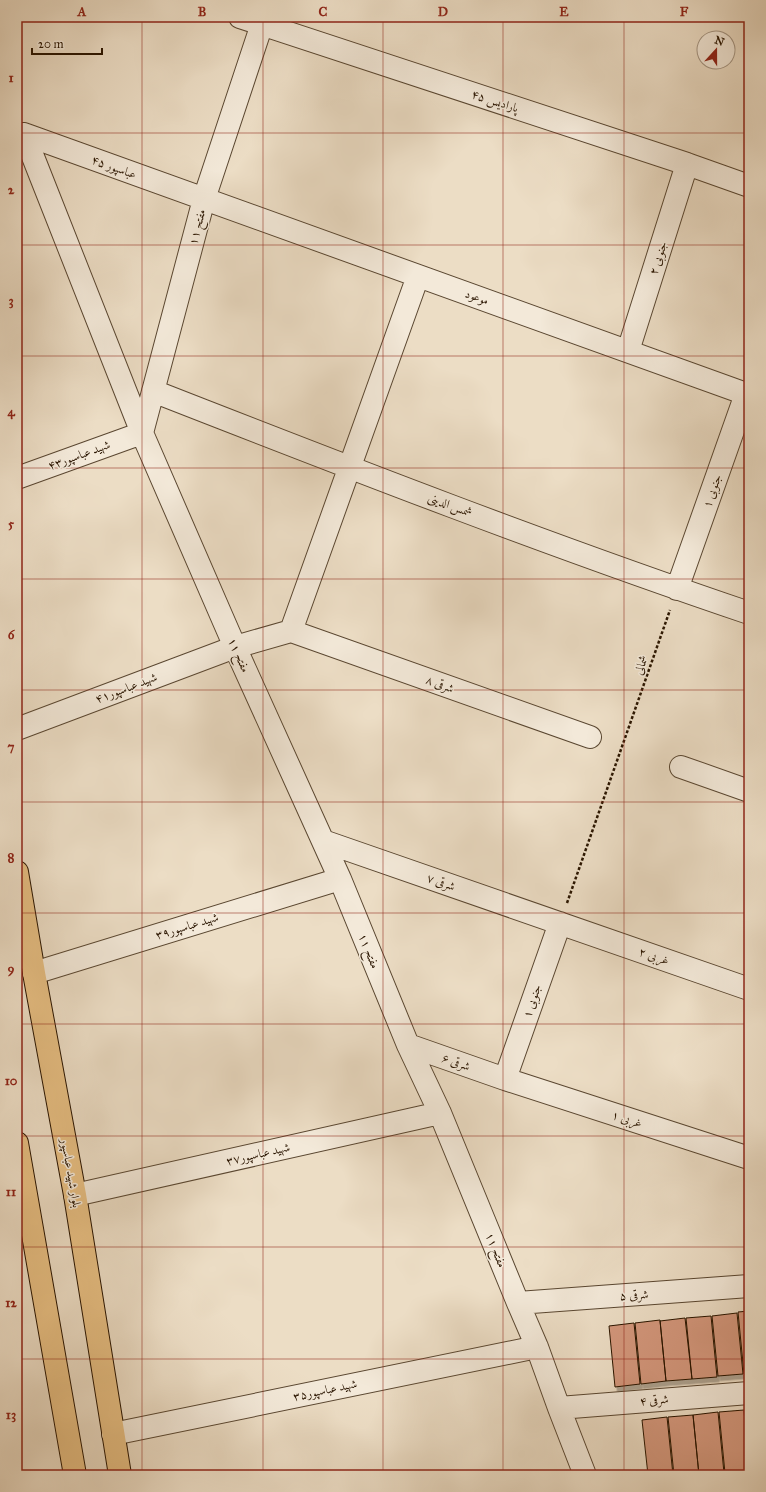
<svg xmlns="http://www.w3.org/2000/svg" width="766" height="1492" font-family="'IM FELL Great Primer',Amiri,serif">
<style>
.building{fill:#d3977b;stroke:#2a1500;filter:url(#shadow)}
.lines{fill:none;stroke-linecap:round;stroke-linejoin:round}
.minor-casing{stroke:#5a4731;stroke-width:24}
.major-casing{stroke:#2a1500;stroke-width:24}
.path{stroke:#2a1500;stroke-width:2.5;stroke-dasharray:3 2;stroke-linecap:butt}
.minor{stroke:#f3e9d9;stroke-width:22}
.major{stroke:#e6be82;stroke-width:22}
.grid{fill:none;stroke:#8f2418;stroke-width:1;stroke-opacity:0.55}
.labels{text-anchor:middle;stroke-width:3;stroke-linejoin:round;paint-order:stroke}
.street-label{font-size:12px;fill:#2a1500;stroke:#f3e9d9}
.neatline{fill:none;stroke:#8f2418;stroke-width:1.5}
.grid-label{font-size:13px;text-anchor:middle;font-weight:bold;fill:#8f2418}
</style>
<defs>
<filter id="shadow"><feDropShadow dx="2.5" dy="4.5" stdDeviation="0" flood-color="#0004"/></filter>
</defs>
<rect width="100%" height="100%" fill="#ecddc5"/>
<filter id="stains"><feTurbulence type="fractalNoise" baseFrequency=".005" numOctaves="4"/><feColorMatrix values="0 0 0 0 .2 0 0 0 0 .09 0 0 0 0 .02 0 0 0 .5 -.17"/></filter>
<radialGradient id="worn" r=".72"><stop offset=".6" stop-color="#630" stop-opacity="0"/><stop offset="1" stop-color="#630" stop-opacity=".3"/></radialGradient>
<path class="building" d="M749,1311V1374H744L738,1312Z
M737,1313L743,1374L718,1376L712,1316Z
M711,1316L717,1377L692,1379L686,1318Z
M685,1318L692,1379L666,1381L660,1321Z
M660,1320L666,1381L641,1384L635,1323Z
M634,1323L640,1384L615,1387L609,1326Z
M749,1409V1453L745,1410Z
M744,1410L749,1471L725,1473L719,1412Z
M718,1412L724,1473L699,1475L693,1415Z
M693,1415L699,1475H674L668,1417Z
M667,1417L673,1475H648L642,1420Z"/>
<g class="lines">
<g class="minor-casing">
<path id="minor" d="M240,17L687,164L749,186
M24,134L142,433L235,647L340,879L408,1045L440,1113L518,1303L537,1347L559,1408L585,1475
M24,134L749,395
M628,351L687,164
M153,391C350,468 548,545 749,613
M17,478L142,433L204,199L262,24
M677,589L746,394
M291,631L418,276
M291,631L590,737
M17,729L235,647L291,631
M681,767L749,791
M323,841L749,989
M34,973L340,879
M408,1045L505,1079L749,1158
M505,1079L560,923
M75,1195L440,1113
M518,1303L749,1286
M559,1408L749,1393
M113,1434L537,1347"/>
</g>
<g class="major-casing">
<path id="major" d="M17,872L34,973L75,1195L120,1475
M17,1143L75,1475"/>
</g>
<path class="path" d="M567,903L670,610"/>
<use href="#minor" class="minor"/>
<use href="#major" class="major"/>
</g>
<path class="grid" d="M142,17V1475M263,17V1475M383,17V1475M503,17V1475M624,17V1475M17,133H749M17,245H749M17,356H749M17,468H749M17,579H749M17,690H749M17,802H749M17,913H749M17,1024H749M17,1136H749M17,1247H749M17,1359H749"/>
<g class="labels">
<g class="street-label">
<text transform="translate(495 101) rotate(18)" y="4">پارادیس ۴۵</text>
<text transform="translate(114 167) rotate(20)" y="4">عباسپور ۴۵</text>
<text transform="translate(197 227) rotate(-75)" y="4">مفتح ۱۱</text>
<text transform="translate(658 258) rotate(-72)" y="4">جنوبی ۲</text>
<text transform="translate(477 297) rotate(20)" y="4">موعود</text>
<text transform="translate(79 455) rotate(-20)" y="4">۴۳شهید عباسپور</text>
<text transform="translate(712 491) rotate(-70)" y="4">۱ جنوبی</text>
<text transform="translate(450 505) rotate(20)" y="4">شمس الدینی</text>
<text transform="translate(239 655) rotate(66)" y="4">مفتح ۱۱</text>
<text transform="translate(641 665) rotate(-71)" y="4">شمالی</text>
<text transform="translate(440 684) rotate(20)" y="4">شرقی ۸</text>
<text transform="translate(126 688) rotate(-21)" y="4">۴۱شهید عباسپور</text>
<text transform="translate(441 882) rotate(19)" y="4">شرقی ۷</text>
<text transform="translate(187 926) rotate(-17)" y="4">شهید عباسپور۳۹</text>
<text transform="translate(369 951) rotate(68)" y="4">مفتح ۱۱</text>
<text transform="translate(654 956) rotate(19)" y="4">غربی ۲</text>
<text transform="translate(532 1001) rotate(-71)" y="4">جنوبی ۱</text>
<text transform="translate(456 1062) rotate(19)" y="4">شرقی ۶</text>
<text transform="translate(627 1119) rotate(18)" y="4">غربی ۱</text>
<text transform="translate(258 1154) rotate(-13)" y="4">شهید عباسپور۳۷</text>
<text transform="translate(71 1173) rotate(80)" y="4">بلوار شهید عباسپور</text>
<text transform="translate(496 1250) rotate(68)" y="4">مفتح ۱۱</text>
<text transform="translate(634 1295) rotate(-4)" y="4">شرقی ۵</text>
<text transform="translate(325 1390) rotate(-12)" y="4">شهید عباسپور۳۵</text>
<text transform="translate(654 1400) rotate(-5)" y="4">۴ شرقی</text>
</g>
</g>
<rect width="766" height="1492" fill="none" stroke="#ecddc5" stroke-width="44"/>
<g transform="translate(716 50) rotate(21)"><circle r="19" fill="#f3e9d9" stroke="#a39482"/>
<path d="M0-3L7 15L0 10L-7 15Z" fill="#8f2418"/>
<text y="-6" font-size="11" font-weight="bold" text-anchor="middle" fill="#2a1500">N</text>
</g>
<path d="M32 48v6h70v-6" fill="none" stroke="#2a1500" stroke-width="2"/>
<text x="38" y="48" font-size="12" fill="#2a1500" stroke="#f3e9d9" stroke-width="3" paint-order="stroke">20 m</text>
<rect x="22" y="22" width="722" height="1448" class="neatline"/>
<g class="grid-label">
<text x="82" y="16">A</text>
<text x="202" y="16">B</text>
<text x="323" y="16">C</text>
<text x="443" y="16">D</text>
<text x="564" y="16">E</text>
<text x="684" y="16">F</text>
<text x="11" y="82">1</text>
<text x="11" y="194">2</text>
<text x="11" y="305">3</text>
<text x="11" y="416">4</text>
<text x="11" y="528">5</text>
<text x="11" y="639">6</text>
<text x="11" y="751">7</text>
<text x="11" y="862">8</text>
<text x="11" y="973">9</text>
<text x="11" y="1085">10</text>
<text x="11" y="1196">11</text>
<text x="11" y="1307">12</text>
<text x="11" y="1419">13</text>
</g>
<rect width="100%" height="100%" filter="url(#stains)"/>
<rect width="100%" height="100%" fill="url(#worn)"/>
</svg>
